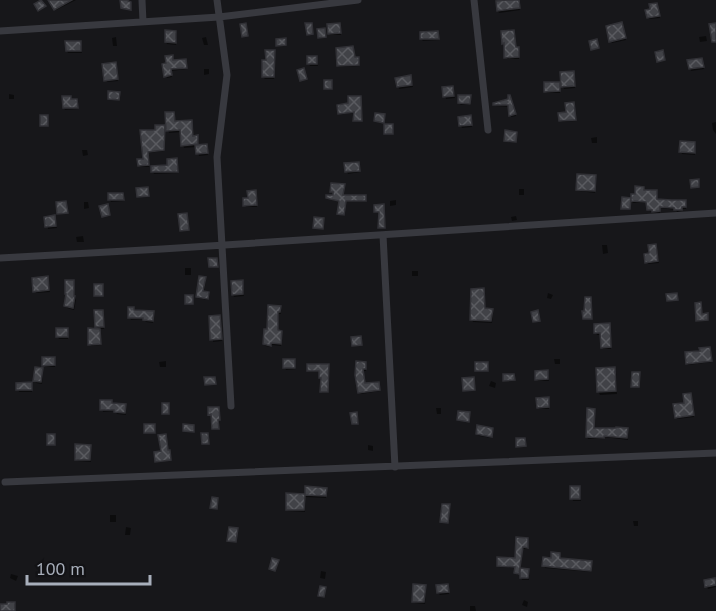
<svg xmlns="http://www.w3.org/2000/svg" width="716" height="611" font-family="'PT Sans',sans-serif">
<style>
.shadow{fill:#0007}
.building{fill:url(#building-cross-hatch);stroke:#313136;stroke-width:1.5}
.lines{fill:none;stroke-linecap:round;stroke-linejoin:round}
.minor{stroke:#38393f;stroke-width:7}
</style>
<defs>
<pattern id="building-cross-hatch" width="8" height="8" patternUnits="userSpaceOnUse" patternTransform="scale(1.5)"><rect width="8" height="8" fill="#414247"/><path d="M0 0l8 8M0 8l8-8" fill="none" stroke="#5a5b60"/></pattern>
</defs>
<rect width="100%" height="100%" fill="#17171a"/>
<path class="shadow" d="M55,0H76L56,10L51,2Z
M519,2L520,10L499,13L498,11Z
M657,5L660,18L649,19L648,17Z
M622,26L626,40L612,43L610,41Z
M340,27L341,35H330L329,33Z
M175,32L177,34L176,45L167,44L166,42Z
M437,32L439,40L423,41L421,39Z
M514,33L516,49H518L519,51V59H507L505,46L504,43Z
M706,36L707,41L700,42L699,37Z
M116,37L117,46H113L112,38Z
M206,37L208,45H204L202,38Z
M80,42L82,53H68L67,51Z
M274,51L275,53L274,79H265L263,77L267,62Z
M316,58L318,66H310L309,64Z
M173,61L186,62L187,69L171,71L172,77L167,78L166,76Z
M359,61V66L339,67L338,65Z
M689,61H702L704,69L691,71Z
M116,66L118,81L107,82L106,80Z
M204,69H209V74L204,75Z
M573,72L575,88L564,89L563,87Z
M397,79H411L413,87L399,89Z
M560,85V93H547L545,91Z
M453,87L455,98L446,99L445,96Z
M9,94L14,95V99H9Z
M470,97L471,105H461L459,103Z
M511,98L516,116L511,117L510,107L496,106L495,104Z
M71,100L76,101L78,109L65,110L64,108Z
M574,104L576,121L562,122L561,121Z
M174,113L176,123L192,122L193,125L194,137H197L199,140V146L207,148L208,155L199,156L197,147L184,148L183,145L182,132L169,133L168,130Z
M471,119L472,127L462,128L461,126Z
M716,122V134L713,130L712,123Z
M165,128L164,151L148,153L149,167H140L139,165L145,161L142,131H157Z
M597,137V143H592L591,138Z
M694,144L695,146V155L682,154L681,152Z
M82,150H87L88,155L83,156Z
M177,160L178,173L154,174L153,172L169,166Z
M359,165L360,172L348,174L347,172Z
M595,177L596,179L595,193L579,191L578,189Z
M344,187L343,196L366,198V202H346L344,216L339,214L340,201L327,197L334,196L335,193L331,192Z
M643,188L644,192L657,193V200L685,201L686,209H682V211L677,212L676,210L660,208V213L649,211L648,203H633L632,201Z
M519,189H524V195H519Z
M255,192L257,207H246L245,205Z
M122,194L124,201L111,202L110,200Z
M396,200V205L390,206V201Z
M84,202H88L89,208L84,209Z
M516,216L517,220L512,221L511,217Z
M54,217L57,228L48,229L46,218Z
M83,236L84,242H77L76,237Z
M602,245H607L608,253L603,254Z
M656,246L659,263L648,264L647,262Z
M185,268H191V275H185Z
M412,271H418V276H412Z
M47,278L50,292L36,293L35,291Z
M205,279L206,280L204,292L208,293V300L198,298L197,297Z
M73,282L76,300L74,310L67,308L66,306Z
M242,282L244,296L234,297L233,295Z
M472,290H483L485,310L492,311L493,313L492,323L473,322L472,320Z
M548,293L553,295L551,299L547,298Z
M280,307L281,314H279L278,332H281L282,334L281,346L272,345L271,347L265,346L264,344L269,331Z
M133,309L135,311L153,313V323L146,322L144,319L131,320L130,318Z
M102,311L104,329H99L100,332L101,345L91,346L90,344L98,330L97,327L96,312Z
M219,317L222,341L213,342L211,318Z
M609,325L611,349H603L601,335H597L596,333Z
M67,330L68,339H59L58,337Z
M710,350L712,362L688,365L687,363Z
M54,359L55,367H45L44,365Z
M554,359H560V364H555Z
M294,360L296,369L286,370L285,368Z
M159,362L166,361V367H160Z
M365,363L366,371H363L365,385L378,383L380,391L361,394L359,392L357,375Z
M328,367V393H322L320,372H309L308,371Z
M42,369L43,371L42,384L36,383L35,381Z
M614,369L616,372L617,394L600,395L598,391Z
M547,372L549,381H538L537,379Z
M491,381L496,383L495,388L489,386Z
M17,384H31L32,392H19Z
M691,397L694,417L677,419L676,417Z
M548,399L549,409H539L538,407Z
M112,402L113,404L125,405L126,415L117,414L115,411L103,412L102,409Z
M436,408H441V414H437Z
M594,410L595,412L594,429L627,430L628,432V440L604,437V439H588L587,437Z
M492,429L493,431L492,438L479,436L477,434Z
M368,445L373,446V451L368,450Z
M90,446L91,448V462L78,461L76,459Z
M580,487L581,501H573L572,498Z
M306,488L326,489V498L305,497V512L288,511L287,509L288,495L306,496Z
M110,515H116V522H110Z
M633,521H638V526H634Z
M126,527L131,528L130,535H125Z
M527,539L528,549H523L520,570H528L529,580H522L521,575H517L516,568L499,567L498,565L516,559Z
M560,554L561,559L591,562L592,564V572L545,568L544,566Z
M321,571L326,572L325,579L320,578Z
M11,574L18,576L16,581L10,578Z
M715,582L716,587L708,589L707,587Z
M447,585L449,594L440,595L438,593Z
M425,586L426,588L425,604L415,603L414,601Z
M524,600L528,602L527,607L522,605Z
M470,606H475L476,611H470Z"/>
<path class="building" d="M41,0L46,6L38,11L34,4Z
M48,0H72L54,10Z
M120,0H128V1L131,2V10L121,8Z
M507,0H519L520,8L497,11L496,1Z
M657,3L660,16L647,18L645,10L650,9L649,4Z
M622,22L626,38L609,42L606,26Z
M246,23L248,36L242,37L240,24Z
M305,23H312L313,34L307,35Z
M340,23L341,33L328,34L327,24Z
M716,23V42H712L709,24Z
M325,28L326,37L318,38L317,29Z
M165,30L176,31V43L165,42Z
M514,30L516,47H519V57L504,58V43L502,44L501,31Z
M438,31L439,39H420V32Z
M286,38V45L276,46V39Z
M597,39L599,48L591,50L589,41Z
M65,41H81V51H66Z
M353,46L355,57H359V65L337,66L336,48Z
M265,50H275L274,77H262V60H266Z
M663,50L665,60L657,62L655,52Z
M173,55V60L186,59L187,68L171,69L172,75L164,77L162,64L166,63L165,56Z
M307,56H317V64H307Z
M702,58L704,67L689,69L687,60Z
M116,62L118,79L104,81L102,64Z
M304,68L307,79L300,81L297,70Z
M574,71L575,86L561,87L560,72Z
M411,75L412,85L397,87L395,78Z
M324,80H332V89H324Z
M544,82H560V91L544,92Z
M453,86L454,96L443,97L442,87Z
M108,91L120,92L119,100L108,99Z
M458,95H471L470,104L458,103Z
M508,95H510L516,114L509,116L508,105H493V103L508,99Z
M62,96H71V99H77L78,108H63Z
M348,96H361L362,121H353L354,112L338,114L337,105L348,103Z
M574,102L576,120L559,121L558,113L566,112L565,103Z
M165,112H174L175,121L192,120L193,136L198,135V144L181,146L180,130L166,131Z
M375,113L385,114L384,123L374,121Z
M40,115H48V126H40Z
M471,115L472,125L459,126L458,117Z
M384,124H393V134H384Z
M155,125H165L164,150L148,152L149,165L138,166L137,159H143L140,130H155Z
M505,130L517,132L516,142L504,141Z
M680,141L695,142V153L679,152Z
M207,144L208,153L196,154L195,145Z
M177,158L178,172H151V166L167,165V159Z
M359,162L360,171L345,172L344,163Z
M577,174L596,175L595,191L576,190Z
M699,179V187L691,188L690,180Z
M331,183L345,184L343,195H366V201H346L344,215L337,214L339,201L326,198V195H333V192H330Z
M635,186L644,187V190H657V199L671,200H686V207H682V210H674V208L660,207V211L652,212V210H647L646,202L631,201V194H635Z
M148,187L149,196L137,197L136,188Z
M256,190L257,205L243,206V198H248L247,191Z
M108,193H123L124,200H108Z
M622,197L631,198L630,209H621Z
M66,201L68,213L57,214L56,202Z
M108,204L110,215L102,217L99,206Z
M384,204L385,228H378L379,212H374V205Z
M187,213L189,230L180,231L178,214Z
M55,215L56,226L45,227L44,217Z
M314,217L324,218L323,229L313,228Z
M656,244L658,261L645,263L644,254L649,253L648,245Z
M208,258H217L218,267H209Z
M48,276L49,290L33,292L32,278Z
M199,276L206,277L203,291L209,292L208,299L196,297Z
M65,280H74V296H75L73,308L64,306L66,294H65Z
M243,280V294L232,295L231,281Z
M94,284H103V296H94Z
M484,288L485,308L493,309L491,321L470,320L471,289Z
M677,293L678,300L667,301L666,294Z
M185,295H193V304H185Z
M585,297H591L592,319H583L582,311H584Z
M701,302L702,314L708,313V320L696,321L695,303Z
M268,305L281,306L280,312H278V330L282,331L281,344L271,343V346L263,344L264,329H267Z
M128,307H134V310L154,311L153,321L143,320V318H128Z
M94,310H103L104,327H95Z
M538,310L540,321L533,322L531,312Z
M220,315L222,339L210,340L209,316Z
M610,323L611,347L601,348L600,333H594V324Z
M56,328H68V337H56Z
M88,328L100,329L101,344L88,345Z
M361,336L362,345L352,346L351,337Z
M710,347L712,361L686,364L685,352L700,351L699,348Z
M42,357H55V365L42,366Z
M283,359H295V368H283Z
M356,361L366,362V369H363L365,383L379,382L380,390L358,393L355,375Z
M475,362H488V371H475Z
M307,364H329L328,392H320L321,378H319V371H307Z
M35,367L43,368L41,382L33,381Z
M615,367L616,391L597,392L596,368Z
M548,370V379L535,380V371Z
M632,372H640L639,387H631Z
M503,374H514L515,380L503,381Z
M204,377H215L216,384L205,385Z
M474,377L475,390L463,391L462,378Z
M32,382V390H16V383Z
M691,393L694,415L675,418L673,404L684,403L683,394Z
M549,397V407L537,408L536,398Z
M100,400H112V403L126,404L125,413L114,412V410H100Z
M162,403H169V414H162Z
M208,407H219L220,420H218L219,429H212L211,414L208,415Z
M587,408L595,409L594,428H616V427L628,428L627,438L604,436V438L586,437Z
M458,411L470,412L469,422L457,420Z
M357,412L358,424H352L350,413Z
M144,424H155V433H144Z
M183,424L194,425V432L183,431Z
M477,425L493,428L492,437L476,434Z
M201,433H208L209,444H202Z
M47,434H55V445H47Z
M166,434L168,450H170L171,460L155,462L154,452L161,451L158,435Z
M516,438H525L526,446L516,447Z
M75,444L91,445L90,460H75Z
M305,486L327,488L326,496L305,495L304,510H286V493L305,494Z
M570,486H580V499H570Z
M212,497L218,498L217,509L210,508Z
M442,504H450L448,523L440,522Z
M229,527L238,528L236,542L227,541Z
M516,537L528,538V548L523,547L519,574L514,573L515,567L497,566V557L515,558Z
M551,552L560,553V558L592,561L591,571L542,566L543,557L551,558Z
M272,558L279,560L275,571L269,569Z
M520,568L529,569L528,578H520Z
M715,578L716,585L705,587L704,580Z
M413,584L426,585L424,602H412Z
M448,584L449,592L437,593L436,585Z
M320,586L326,587L324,597L318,596Z
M7,602H15V611H0V604H7Z"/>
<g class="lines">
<path class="minor" d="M142,0L143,22
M217,0L227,75L217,157L231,406
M474,0L488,130
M0,31L219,17L358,0
M383,235L395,467
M0,258L162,249L716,213
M5,482L716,453"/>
</g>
<path d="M27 575v9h123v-9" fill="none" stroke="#a8afbb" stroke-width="3"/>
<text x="36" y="575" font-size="18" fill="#a8afbb" stroke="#121215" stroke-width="4.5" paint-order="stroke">100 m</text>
</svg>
